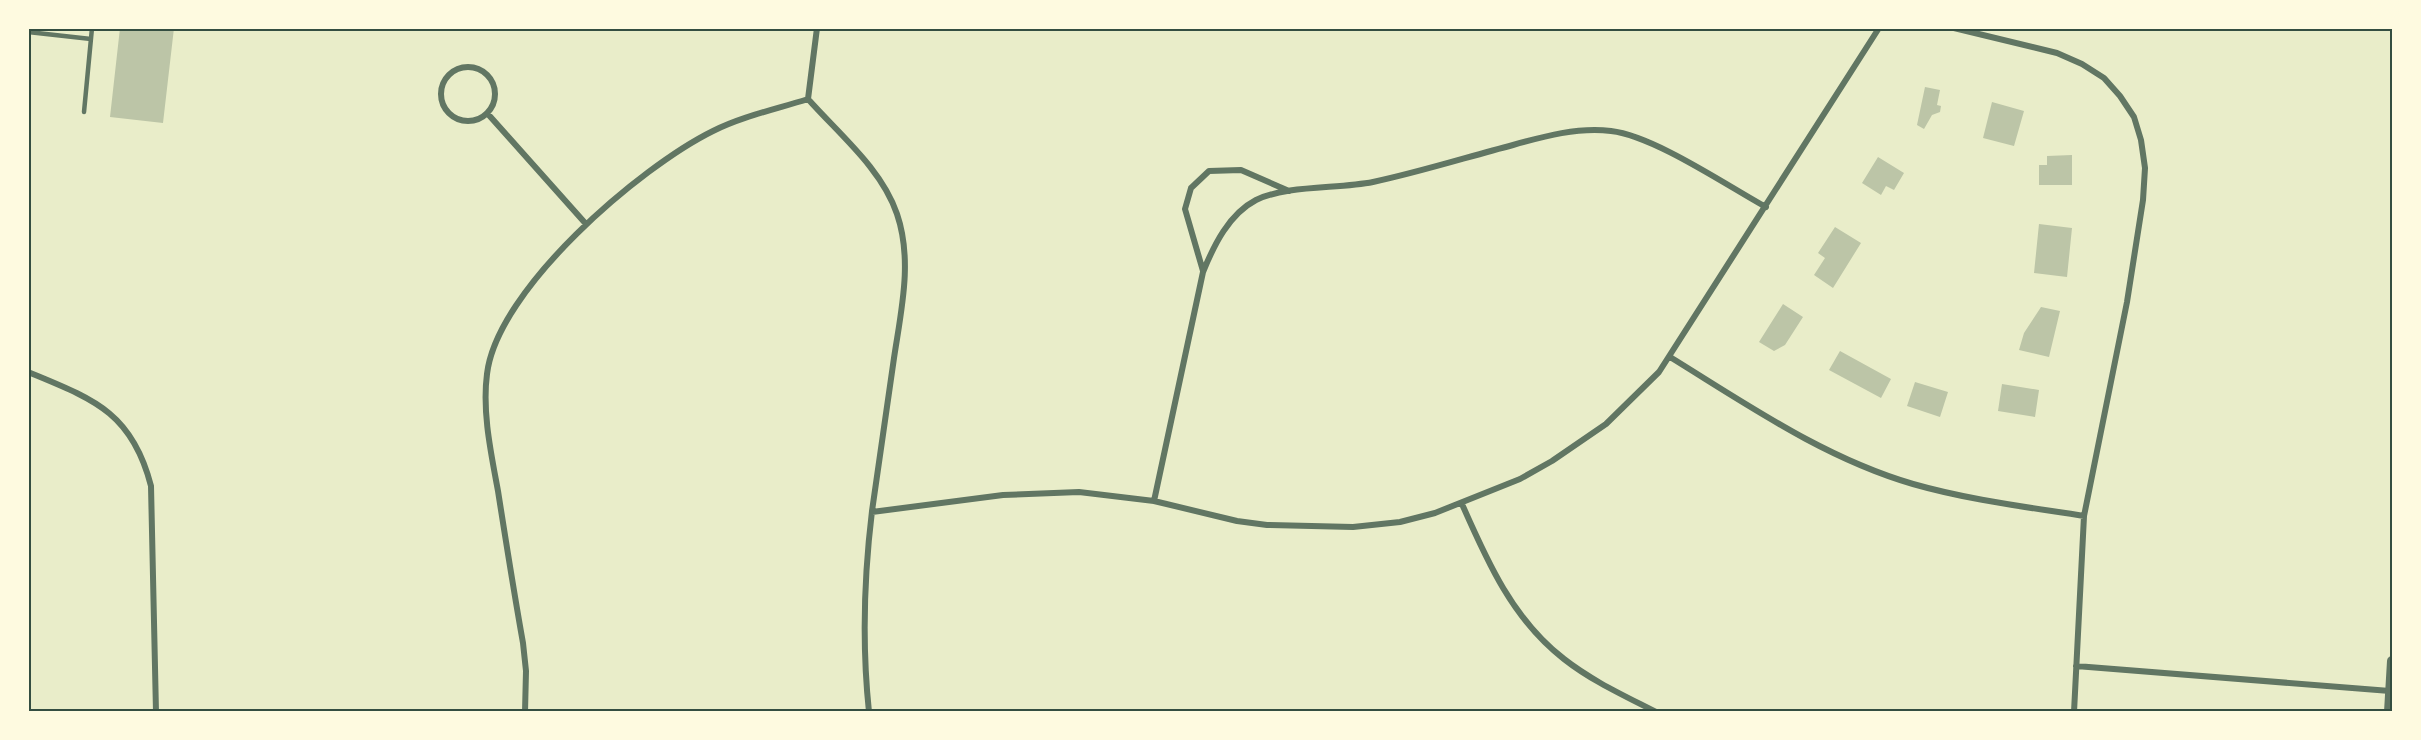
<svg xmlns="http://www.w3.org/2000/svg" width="2421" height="740" font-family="Figtree,sans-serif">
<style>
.building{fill:#bcc5a7}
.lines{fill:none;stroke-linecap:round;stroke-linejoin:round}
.service{stroke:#617663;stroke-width:4.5}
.minor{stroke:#617663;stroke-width:6}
.tertiary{stroke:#617663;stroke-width:10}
.neatline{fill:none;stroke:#344e41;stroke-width:2}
</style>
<rect width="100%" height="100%" fill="#e9edc9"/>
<path class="building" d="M120,28H174L163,123L110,117Z
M1925,87L1940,90L1937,105L1941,106L1940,112L1932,115L1924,129L1917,125Z
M1992,102L2024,111L2014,146L1983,138Z
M2072,155V185H2039V165H2047V156Z
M1878,157L1904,173L1894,190L1886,186L1881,195L1862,183Z
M2039,224L2072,228L2067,277L2034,273Z
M1835,227L1861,243L1833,288L1814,275L1825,258L1818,253Z
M1783,304L1803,317L1785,345L1774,351L1759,342Z
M2041,307L2060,311L2049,357L2019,350L2024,333Z
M1840,351L1891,379L1881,398L1829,370Z
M1915,382L1948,392L1940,417L1907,406Z
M2002,384L2039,390L2035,417L1998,411Z"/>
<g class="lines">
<path class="service" d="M28,32L91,39
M84,112L92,28"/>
<path class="minor" d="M1954,28L2057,53L2082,64L2104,78L2120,96L2134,117L2141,140L2145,168L2143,200L2127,302L2084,516L2074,712
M441 94a27 27 0 1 1 54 0a27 27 0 1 1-54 0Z
M808,99C839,134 882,169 897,214C913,261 901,311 894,358C887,409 879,460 872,511C864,577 862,646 869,712
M808,99L817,28
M487,113L586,224
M1203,271L1185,209L1191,188L1209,171L1241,170L1289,191
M1670,357C1748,405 1824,458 1913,484C1969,500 2027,507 2084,516
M28,372C93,399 132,412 151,486L156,712
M1154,501L1203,272C1214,245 1229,214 1256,200C1287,185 1338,189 1373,182C1420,172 1467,157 1513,145C1545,136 1578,127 1611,131C1654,136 1726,185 1766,207
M1462,504C1487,561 1513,620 1564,659C1592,681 1625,696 1656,712
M872,512L1003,495L1079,492L1154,501L1237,521L1267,525L1353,527L1400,522L1435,513L1520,479L1552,461L1606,424L1659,372L1879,28
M2076,666L2390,691
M525,712L526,671L523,643C514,593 506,542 498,491C491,453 482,412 487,374C497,289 640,167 713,131C743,116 777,109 808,99"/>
<path class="tertiary" d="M2389,712L2392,661"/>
</g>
<rect width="2421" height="740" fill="none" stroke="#fefae0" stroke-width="60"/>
<rect x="30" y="30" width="2361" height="680" class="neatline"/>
</svg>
